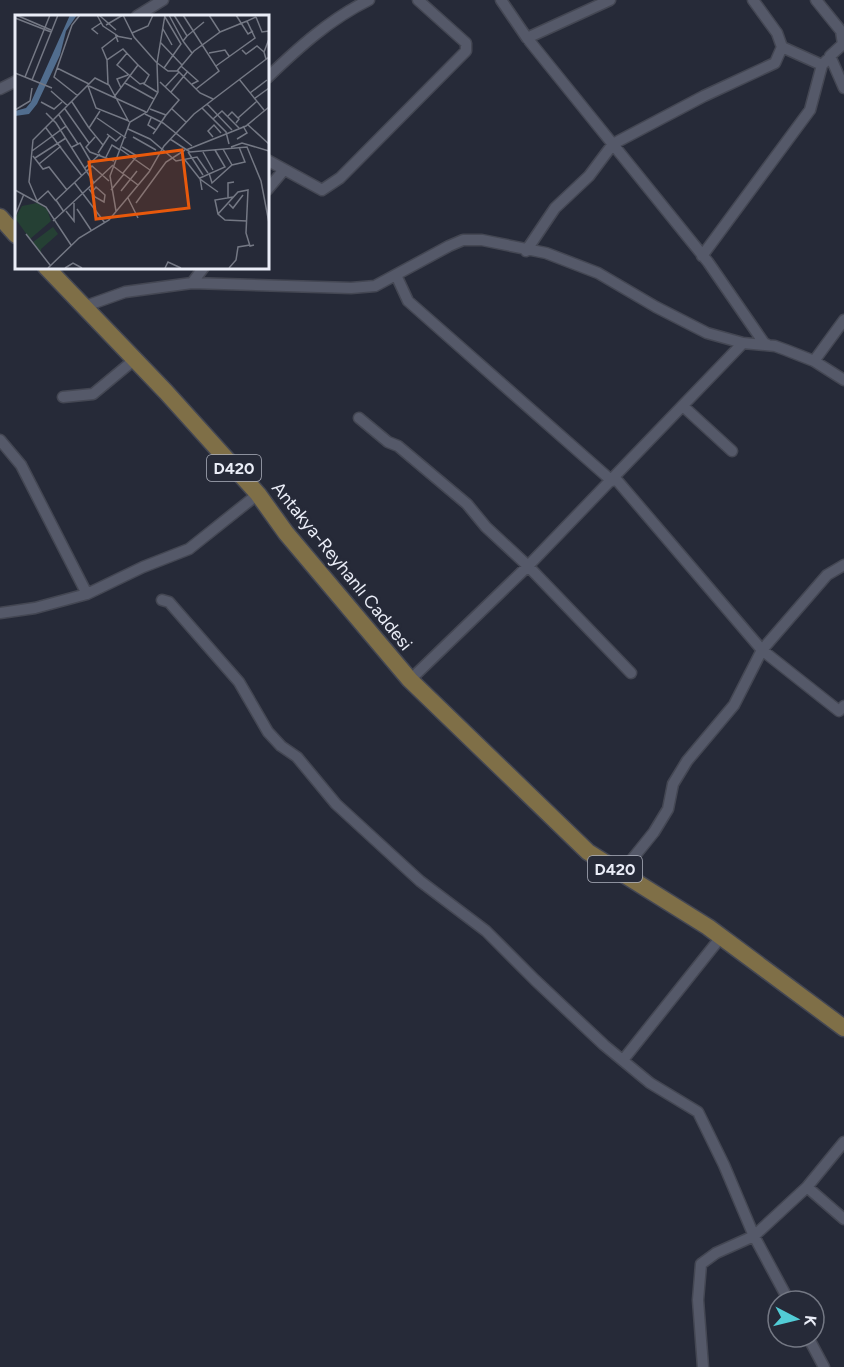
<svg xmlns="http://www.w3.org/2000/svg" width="844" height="1367" font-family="Figtree,sans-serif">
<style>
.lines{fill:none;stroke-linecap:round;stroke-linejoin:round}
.minor-casing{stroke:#444753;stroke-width:13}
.primary-casing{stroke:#444753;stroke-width:19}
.minor{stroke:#555969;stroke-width:10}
.primary{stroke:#7f6f47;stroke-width:16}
.labels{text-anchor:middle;stroke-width:6;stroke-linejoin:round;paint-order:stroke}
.shield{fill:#262a38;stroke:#afb2be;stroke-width:1.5}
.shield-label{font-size:16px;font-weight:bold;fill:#eaedf7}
.street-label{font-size:18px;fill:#eaedf7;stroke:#262a38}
.inset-road{fill:none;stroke:#747884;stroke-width:1.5}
.view{fill:#e8590c;fill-opacity:0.15;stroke:#e8590c;stroke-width:3}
.inset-edge{fill:none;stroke:#eaedf7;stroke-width:3}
</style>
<rect width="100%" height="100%" fill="#262a38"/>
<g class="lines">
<g class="minor-casing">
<path id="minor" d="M501,0L527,38L708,262L764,343L768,345
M816,0L841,31L843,44L830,56L844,88
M137,16L163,0
M527,38L610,0
M782,47L822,65L827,60
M267,78C298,48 330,19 369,0
M0,89L16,81
M267,160L322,190L340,178L466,51V43L418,0
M267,190L283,171
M526,251L555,208L589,176L613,144L704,96L775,63L782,47L777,33L753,0
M702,256L810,110L822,65
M396,275L408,301L612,481
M192,283L204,267
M83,307L125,292L192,283L351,288L375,286L449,246L463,240H482L546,253L598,273L656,307L707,333L743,343L775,346L786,350L814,361L844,380
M814,361L844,320
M63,397L93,394L134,360
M684,407L732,451
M359,418L388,442L398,446L467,504L486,527L528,566L631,673
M0,440L21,465L87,594
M615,478L762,650L839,711L844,706
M162,600L169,602L239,682L268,732L281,746L297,757L336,804L420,881L486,931L535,980L604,1045L650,1083L698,1112L724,1165L754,1236L789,1301
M0,613L35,608L87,594L143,567L189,549L258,494
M410,680L528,566L743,343
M621,873L654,832L668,809L673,784L687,761L734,705L762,650L827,575L844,565
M623,1060L721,937
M807,1187L844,1219
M808,1337L824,1367
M703,1367L698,1300L701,1264L716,1253L754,1236L807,1187L844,1142"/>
</g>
<g class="primary-casing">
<path id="primary" d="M0,217L16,235
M46,267L166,392L258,494L286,533L410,680L588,852L708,927L844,1028"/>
</g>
<use href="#minor" class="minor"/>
<use href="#primary" class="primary"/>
</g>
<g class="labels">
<g class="shield">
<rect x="207" y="455" width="54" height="26" rx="4.5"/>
<rect x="588" y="856" width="54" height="26" rx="4.5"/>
</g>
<g class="shield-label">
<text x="234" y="474">D420</text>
<text x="615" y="875">D420</text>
</g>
<g class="street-label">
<text transform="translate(342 566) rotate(51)" y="6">Antakya-Reyhanlı Caddesi</text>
</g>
</g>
<g transform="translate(15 15)">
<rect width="254" height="254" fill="#262a38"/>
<path d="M22,188L32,194L36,206L15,224L0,203L7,191ZM38,212L43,219L26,234V239L18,227Z" fill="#254034"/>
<path d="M55,0H62L51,16L45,40L22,89L14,99L0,101V96L11,93L16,87Z" fill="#516d8e"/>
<path class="inset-road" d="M1,0L36,15M82,0L88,11L103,21M84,0L101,15M108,0L119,22L141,47L153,56H163L185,78L198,84M154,0L168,26M159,0L172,21L189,7M168,0L204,56L181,74M221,0L233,19L238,16M241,2L247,17L254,16M0,3L36,17M91,10L108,0M148,14L157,30M205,17L232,6M117,18L133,11L138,0M83,19L77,14L86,8M172,21L168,26L177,38M103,27L101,21L117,24M145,27L167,50M227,35L231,39L242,31L249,37M112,38L102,50L125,69L129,68M194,38L210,35L214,41M251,44L249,37L254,24M92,45L87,33L101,22M123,50L134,60L129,69L142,77M166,51L183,66L177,69M201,51L240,23L232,6L241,2M42,53L74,69M149,53L166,29L150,2M162,56L179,36L205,17L194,0M0,58L37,73M10,62L35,0M224,64L249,95M17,65L43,0M110,68L139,84M93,69L92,45L108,34L123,50L99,82M73,71L81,93L114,106M74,71L131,97M150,72L164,57M106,73L102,64L113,60M36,76L53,91M156,77L173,56M235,78L252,65M63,81L39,62L57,10L65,0M239,84L254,73M26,87L39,94L47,87M57,87L74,113M192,89L217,115M187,93L211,117L214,129M50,94L74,128M135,94L151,100L164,85L145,67M157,94L171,107M0,95L15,86L17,73M85,96L74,113L88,130M31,98L41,108L79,168M130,99L148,108L177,131M213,101L217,97L224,104L221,108M82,103L111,123M136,103L133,110L141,115L138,119M223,103L242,86M198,104L207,96L224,113M232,109L254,129M51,111L63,129M31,113L67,161M113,114L135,124L161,146L182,142L193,158M141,115L151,100M92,119L101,126L106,121M80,122L71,132L75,137L99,146M118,122L141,135M198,122L193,116L199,110L206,118M155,124L175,137L232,132L246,166L254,208M222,124L232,118L228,111M57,132L65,128L76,147M107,132L122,141L108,158M216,132L227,128L254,136M105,134L135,155M208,134L217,150M171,135L231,111L254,92M17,136L51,111L44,100M173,137L188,160M188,137L198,155M83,138L94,121M18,141L28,154L34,152L52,175M91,142L97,130L105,135M20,143L51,123M170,145L185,164L203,177M24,149L46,131M98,151L123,170M70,153L85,139M194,158L197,168L217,150L230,147L224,132M59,167L90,208M74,174L80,182L89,187L90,180L81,172L77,177M0,175L31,192L56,230M96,175L109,159M187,175L185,163L210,152L200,135M106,176L122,156M218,182L200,185L203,199L210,205L232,206M113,183L123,203M213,183V168L219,167M22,186L33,176L41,186M23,188L14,167L18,125L80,63L94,70L114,107M121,188L151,147L170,135M214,189L218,193L228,180M62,194L76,215M51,196L59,206V188M101,196L95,161L115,107L132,97L143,77L142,48L150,0M49,197L41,185L77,151L94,166M203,199L223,177L233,175L231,218L235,231L239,230M0,201L9,179M38,206L98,150M11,219L35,250M33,253L64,223L94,205L134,157L149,131L179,99L254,42M50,253L58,248L67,253M150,253L153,247L166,253M214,253L221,245L223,232L235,230"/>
<path class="view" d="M167,135L174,193L81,204L74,147Z"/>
<rect width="254" height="254" class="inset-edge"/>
</g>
<g transform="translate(796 1319) rotate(97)"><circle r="28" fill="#262a38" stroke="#747884" stroke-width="1.5"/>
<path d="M0-4.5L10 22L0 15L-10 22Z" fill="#52ccd6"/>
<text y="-9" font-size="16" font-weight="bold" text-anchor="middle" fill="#eaedf7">K</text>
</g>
</svg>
